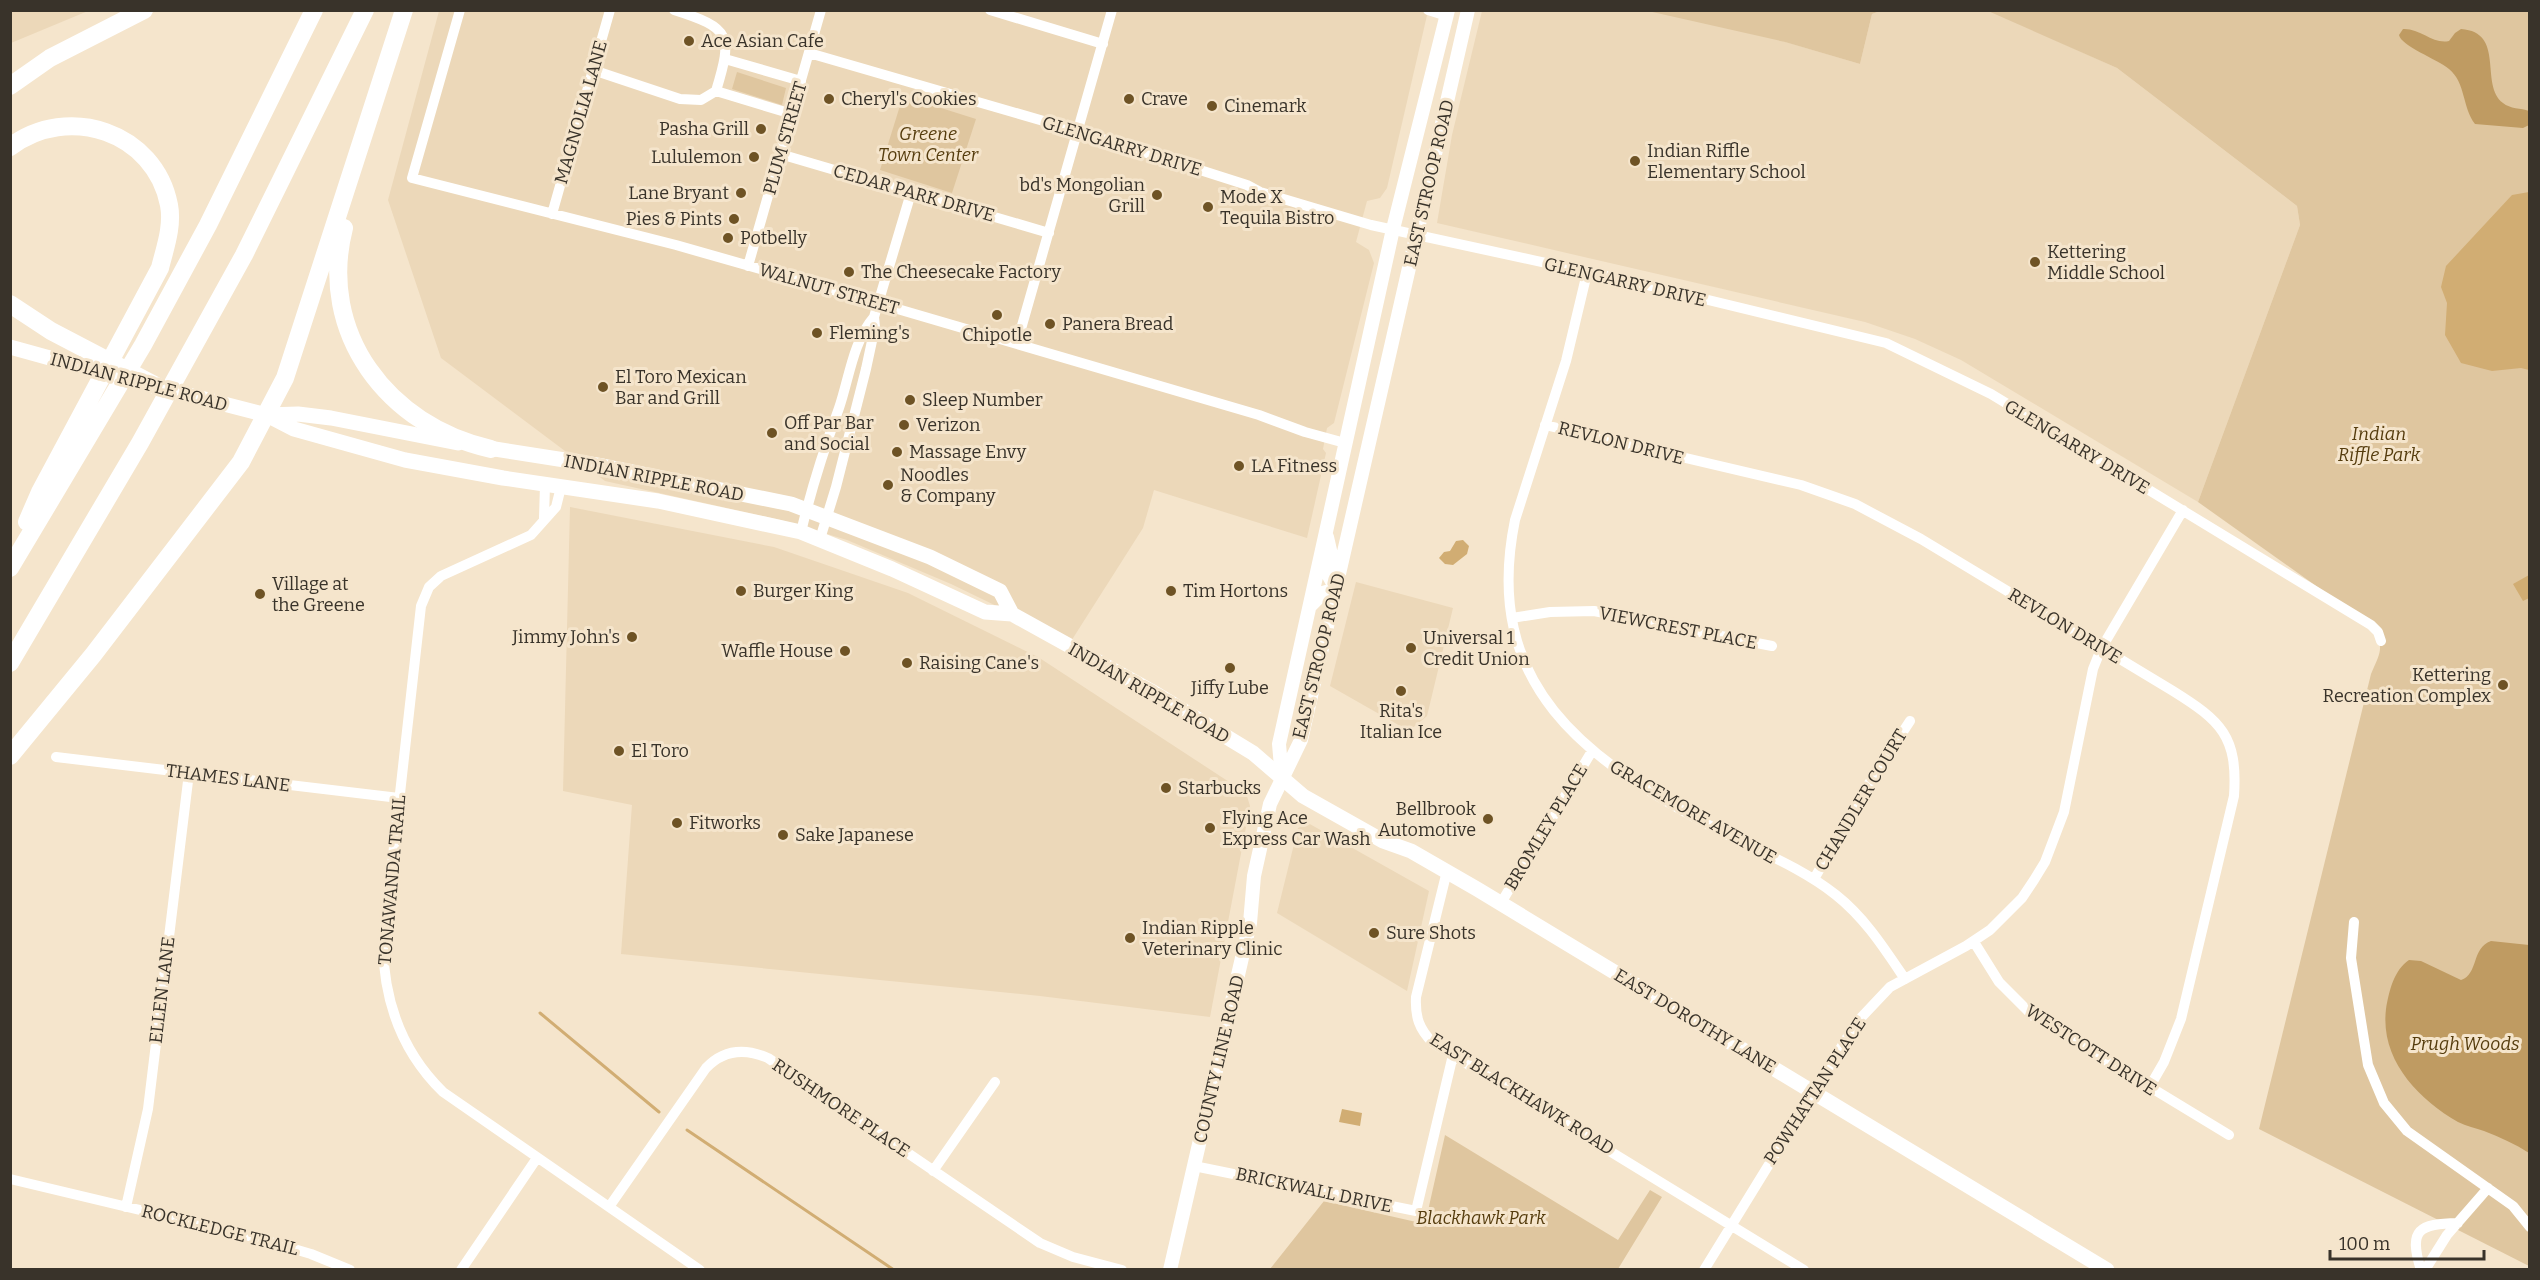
<svg xmlns="http://www.w3.org/2000/svg" width="2540" height="1280" font-family="Bitter,serif">
<style>
.built{fill:#ecd8b9}
.green{fill:#dfc69f}
.forest{fill:#bf9b62}
.water{fill:#d1ad73}
.lines{fill:none;stroke-linecap:round;stroke-linejoin:round}
.stream{stroke:#d1ad73;stroke-width:3}
.minor{stroke:#fff;stroke-width:10}
.secondary{stroke:#fff;stroke-width:14}
.primary{stroke:#fff;stroke-width:15}
.motorway{stroke:#fff;stroke-width:18}
.poi-dot{fill:#6e5325;stroke:#f5e5cc;stroke-width:2}
.labels{text-anchor:middle;stroke-width:6;stroke-linejoin:round;paint-order:stroke}
.poi-label{font-size:18px;fill:#39332a;stroke:#f5e5cc;text-anchor:start}
.street-label{font-size:18px;fill:#39332a;stroke:#f5e5cc}
.park-label{font-size:18px;font-style:italic;fill:#553c0d;stroke:#f5e5cc}
</style>
<rect width="100%" height="100%" fill="#f5e5cc"/>
<path class="built" d="M11,10H88V11L11,43Z
M1988,10L2117,68L2297,206L2300,225L2198,502L1961,360L1915,339L1865,322L1437,223L1452,135L1482,11H1680L1860,64L1872,14L1880,11Z
M439,11H1428L1387,188L1380,198L1367,201L1356,242L1369,250L1374,263L1334,423L1327,428L1323,449L1326,453L1307,538L1154,490L1143,528L1068,646L1011,613L951,584L847,540L781,520L605,481L441,358L388,200Z
M570,507L774,547L908,593L1038,657L1246,793L1250,806L1210,1017L1040,996L621,954L632,805L563,791Z
M1356,582L1453,608L1427,716L1409,731L1330,686Z
M1308,823L1429,891L1407,991L1277,913L1298,828Z"/>
<path class="green" d="M1648,11H1880L1872,14L1860,64L1785,42Z
M1988,11H2529V1266L2259,1129L2371,674C2381,651 2385,647 2371,625L2198,502L2300,225L2297,206L2117,68Z
M737,72L786,88L782,105L732,89Z
M903,96L976,119L952,193L880,170Z
M1445,1135L1618,1240L1650,1190L1662,1197L1618,1269H1270L1324,1201L1425,1224Z"/>
<path class="forest" d="M2403,29C2420,28 2434,45 2449,41L2455,33L2461,29C2506,32 2479,85 2503,103C2510,109 2521,108 2529,111V125L2523,128L2475,124C2462,107 2466,83 2449,69C2437,59 2401,46 2399,35Z
M2491,941L2529,945V1153C2515,1144 2500,1137 2484,1131C2476,1128 2466,1126 2458,1122C2417,1098 2380,1059 2386,1009C2389,991 2394,970 2409,960L2421,961L2461,980C2479,974 2471,948 2491,941Z"/>
<path class="water" d="M2529,192V370L2521,368L2492,371L2461,363L2445,335L2447,303L2441,287L2446,266L2512,195Z
M1463,540L1469,546L1467,554L1453,565L1445,564L1439,558L1444,552L1450,551L1456,541Z
M2529,575V598L2523,601L2513,584Z
M1342,1109L1362,1113L1360,1126L1339,1122Z"/>
<g class="lines">
<path class="stream" d="M540,1013L659,1112
M687,1130L894,1270"/>
<path class="minor" d="M460,10L412,178L676,245L802,281L1259,415L1305,432L1345,443
M990,10L1103,44
M1428,10L1447,16
M809,53L1078,131L1247,185L1260,192L1371,225L1638,283L1886,343L1991,394L2371,625L2378,632L2381,641
M725,59L801,81
M593,70L680,99L701,100L716,91C733,35 731,28 674,10
M716,91L792,114
M780,154L1049,233
M552,214L610,10
M748,266L821,10
M1587,273L1566,361L1515,520C1481,686 1586,760 1716,829C1756,850 1801,867 1836,895C1865,918 1884,948 1905,979
M1017,343L1112,10
M1545,425L1801,485L1855,504L1921,539L2173,691C2221,721 2238,736 2234,796L2181,1019L2164,1062L2149,1088
M561,487L556,507L531,535L441,576L429,587L421,606L383,945C384,1002 402,1052 443,1092L700,1270
M544,518L545,485
M801,532C811,490 824,449 839,408C849,379 853,341 874,317
M820,539L836,487L866,369L875,327L874,317L911,193
M1512,618L1550,612L1594,611L1772,646
M56,757L399,798
M1447,871L1416,997C1415,1017 1419,1029 1433,1043L1804,1270
M1814,879L1868,785L1910,721
M1501,903L1592,751
M2354,922L2351,958L2368,1065L2384,1103L2407,1131L2513,1206L2530,1227
M1974,942L1999,982L2033,1016L2229,1135
M1194,1166L1416,1211L1453,1055
M933,1171L995,1082
M10,1179L257,1238L311,1254L350,1270
M126,1207L148,1109L189,773
M609,1207L706,1068C724,1049 745,1048 768,1058L1040,1243L1073,1257L1122,1270
M461,1270L537,1158
M1704,1270L1856,1023L1890,987L1966,946L1990,930L2022,898L2034,880L2045,862L2064,812L2093,669L2101,649L2183,510
M2421,1270C2408,1229 2419,1224 2458,1223
M2425,1270L2447,1235L2488,1188"/>
<path class="secondary" d="M1311,605L1323,593L1336,589L1329,576L1332,559L1327,537
M1282,778L1279,744L1393,229L1448,10
M1170,1270L1250,923L1254,876L1270,804L1301,740L1468,10"/>
<path class="primary" d="M10,347L115,376
M158,387L267,415L298,414L331,418L458,443
M267,415L294,429L405,460L503,478L658,501L801,532L892,569L985,612L1012,614L1151,691L1253,753L1303,796L1383,841L1411,851L1477,889L2107,1270
M482,447L603,466L791,504L930,557L1000,591L1012,614"/>
<path class="motorway" d="M10,86L50,58L144,10
M10,147C68,103 155,132 169,205C173,226 165,248 160,268L40,492L27,522
M344,228C317,333 388,426 491,449
M10,304L51,331L160,388
M10,568L143,345L208,225L314,10
M10,663L140,443L244,255L365,10
M10,756L93,655L241,462L285,378L404,10"/>
</g>
<g class="poi-dot">
<circle cx="689" cy="41" r="6"/>
<circle cx="829" cy="99" r="6"/>
<circle cx="1129" cy="99" r="6"/>
<circle cx="1212" cy="106" r="6"/>
<circle cx="761" cy="129" r="6"/>
<circle cx="754" cy="157" r="6"/>
<circle cx="1635" cy="161" r="6"/>
<circle cx="741" cy="193" r="6"/>
<circle cx="1157" cy="195" r="6"/>
<circle cx="1208" cy="207" r="6"/>
<circle cx="734" cy="219" r="6"/>
<circle cx="728" cy="238" r="6"/>
<circle cx="2035" cy="262" r="6"/>
<circle cx="849" cy="272" r="6"/>
<circle cx="997" cy="315" r="6"/>
<circle cx="1050" cy="324" r="6"/>
<circle cx="817" cy="333" r="6"/>
<circle cx="603" cy="387" r="6"/>
<circle cx="910" cy="400" r="6"/>
<circle cx="904" cy="425" r="6"/>
<circle cx="772" cy="433" r="6"/>
<circle cx="897" cy="452" r="6"/>
<circle cx="1239" cy="466" r="6"/>
<circle cx="888" cy="485" r="6"/>
<circle cx="741" cy="591" r="6"/>
<circle cx="1171" cy="591" r="6"/>
<circle cx="260" cy="594" r="6"/>
<circle cx="632" cy="637" r="6"/>
<circle cx="1411" cy="648" r="6"/>
<circle cx="845" cy="651" r="6"/>
<circle cx="907" cy="663" r="6"/>
<circle cx="1230" cy="668" r="6"/>
<circle cx="2503" cy="685" r="6"/>
<circle cx="1401" cy="691" r="6"/>
<circle cx="619" cy="751" r="6"/>
<circle cx="1166" cy="788" r="6"/>
<circle cx="1488" cy="819" r="6"/>
<circle cx="677" cy="823" r="6"/>
<circle cx="1210" cy="828" r="6"/>
<circle cx="783" cy="835" r="6"/>
<circle cx="1374" cy="933" r="6"/>
<circle cx="1130" cy="938" r="6"/>
</g>
<g class="labels">
<g class="poi-label">
<text x="701" y="47">Ace Asian Cafe</text>
<text x="841" y="105">Cheryl's Cookies</text>
<text x="1141" y="105">Crave</text>
<text x="1224" y="112">Cinemark</text>
<text x="749" y="135" text-anchor="end">Pasha Grill</text>
<text x="1647" y="157">Indian Riffle<tspan x="1647" dy="21">Elementary School</tspan></text>
<text x="742" y="163" text-anchor="end">Lululemon</text>
<text x="1145" y="191" text-anchor="end">bd's Mongolian<tspan x="1145" dy="21">Grill</tspan></text>
<text x="729" y="199" text-anchor="end">Lane Bryant</text>
<text x="1220" y="203">Mode X<tspan x="1220" dy="21">Tequila Bistro</tspan></text>
<text x="722" y="225" text-anchor="end">Pies &amp; Pints</text>
<text x="740" y="244">Potbelly</text>
<text x="2047" y="258">Kettering<tspan x="2047" dy="21">Middle School</tspan></text>
<text x="861" y="278">The Cheesecake Factory</text>
<text x="1062" y="330">Panera Bread</text>
<text x="829" y="339">Fleming's</text>
<text x="997" y="341" text-anchor="middle">Chipotle</text>
<text x="615" y="383">El Toro Mexican<tspan x="615" dy="21">Bar and Grill</tspan></text>
<text x="922" y="406">Sleep Number</text>
<text x="784" y="429">Off Par Bar<tspan x="784" dy="21">and Social</tspan></text>
<text x="916" y="431">Verizon</text>
<text x="909" y="458">Massage Envy</text>
<text x="1251" y="472">LA Fitness</text>
<text x="900" y="481">Noodles<tspan x="900" dy="21">&amp; Company</tspan></text>
<text x="272" y="590">Village at<tspan x="272" dy="21">the Greene</tspan></text>
<text x="753" y="597">Burger King</text>
<text x="1183" y="597">Tim Hortons</text>
<text x="620" y="643" text-anchor="end">Jimmy John's</text>
<text x="1423" y="644">Universal 1<tspan x="1423" dy="21">Credit Union</tspan></text>
<text x="833" y="657" text-anchor="end">Waffle House</text>
<text x="919" y="669">Raising Cane's</text>
<text x="2491" y="681" text-anchor="end">Kettering<tspan x="2491" dy="21">Recreation Complex</tspan></text>
<text x="1230" y="694" text-anchor="middle">Jiffy Lube</text>
<text x="1401" y="717" text-anchor="middle">Rita's<tspan x="1401" dy="21">Italian Ice</tspan></text>
<text x="631" y="757">El Toro</text>
<text x="1178" y="794">Starbucks</text>
<text x="1476" y="815" text-anchor="end">Bellbrook<tspan x="1476" dy="21">Automotive</tspan></text>
<text x="1222" y="824">Flying Ace<tspan x="1222" dy="21">Express Car Wash</tspan></text>
<text x="689" y="829">Fitworks</text>
<text x="795" y="841">Sake Japanese</text>
<text x="1142" y="934">Indian Ripple<tspan x="1142" dy="21">Veterinary Clinic</tspan></text>
<text x="1386" y="939">Sure Shots</text>
</g>
<g class="street-label">
<text transform="translate(581 112) rotate(-74)" y="6">MAGNOLIA LANE</text>
<text transform="translate(785 138) rotate(-74)" y="6">PLUM STREET</text>
<text transform="translate(1122 146) rotate(17)" y="6">GLENGARRY DRIVE</text>
<text transform="translate(1429 183) rotate(-77)" y="6">EAST STROOP ROAD</text>
<text transform="translate(914 193) rotate(16)" y="6">CEDAR PARK DRIVE</text>
<text transform="translate(1625 282) rotate(13)" y="6">GLENGARRY DRIVE</text>
<text transform="translate(829 289) rotate(16)" y="6">WALNUT STREET</text>
<text transform="translate(139 382) rotate(15)" y="6">INDIAN RIPPLE ROAD</text>
<text transform="translate(1621 443) rotate(14)" y="6">REVLON DRIVE</text>
<text transform="translate(2077 447) rotate(31)" y="6">GLENGARRY DRIVE</text>
<text transform="translate(654 478) rotate(11)" y="6">INDIAN RIPPLE ROAD</text>
<text transform="translate(2065 626) rotate(31)" y="6">REVLON DRIVE</text>
<text transform="translate(1678 628) rotate(11)" y="6">VIEWCREST PLACE</text>
<text transform="translate(1319 656) rotate(-76)" y="6">EAST STROOP ROAD</text>
<text transform="translate(1149 693) rotate(30)" y="6">INDIAN RIPPLE ROAD</text>
<text transform="translate(228 778) rotate(7)" y="6">THAMES LANE</text>
<text transform="translate(1861 800) rotate(-59)" y="6">CHANDLER COURT</text>
<text transform="translate(1693 812) rotate(30)" y="6">GRACEMORE AVENUE</text>
<text transform="translate(1546 827) rotate(-59)" y="6">BROMLEY PLACE</text>
<text transform="translate(392 880) rotate(-85)" y="6">TONAWANDA TRAIL</text>
<text transform="translate(162 990) rotate(-83)" y="6">ELLEN LANE</text>
<text transform="translate(1695 1021) rotate(31)" y="6">EAST DOROTHY LANE</text>
<text transform="translate(2091 1050) rotate(33)" y="6">WESTCOTT DRIVE</text>
<text transform="translate(1219 1059) rotate(-77)" y="6">COUNTY LINE ROAD</text>
<text transform="translate(1815 1091) rotate(-57)" y="6">POWHATTAN PLACE</text>
<text transform="translate(1522 1094) rotate(32)" y="6">EAST BLACKHAWK ROAD</text>
<text transform="translate(841 1108) rotate(34)" y="6">RUSHMORE PLACE</text>
<text transform="translate(1314 1190) rotate(12)" y="6">BRICKWALL DRIVE</text>
<text transform="translate(220 1230) rotate(14)" y="6">ROCKLEDGE TRAIL</text>
</g>
<g class="park-label">
<text x="928" y="140">Greene<tspan x="928" dy="21">Town Center</tspan></text>
<text x="2379" y="440">Indian<tspan x="2379" dy="21">Riffle Park</tspan></text>
<text x="2465" y="1050">Prugh Woods</text>
<text x="1481" y="1224">Blackhawk Park</text>
</g>
</g>
<rect width="2540" height="1280" fill="none" stroke="#39332a" stroke-width="24"/>
<path d="M2330 1250v9h154v-9" fill="none" stroke="#39332a" stroke-width="3"/>
<text x="2339" y="1250" font-size="18" fill="#39332a" stroke="#f5e5cc" stroke-width="4.5" paint-order="stroke">100 m</text>
</svg>
